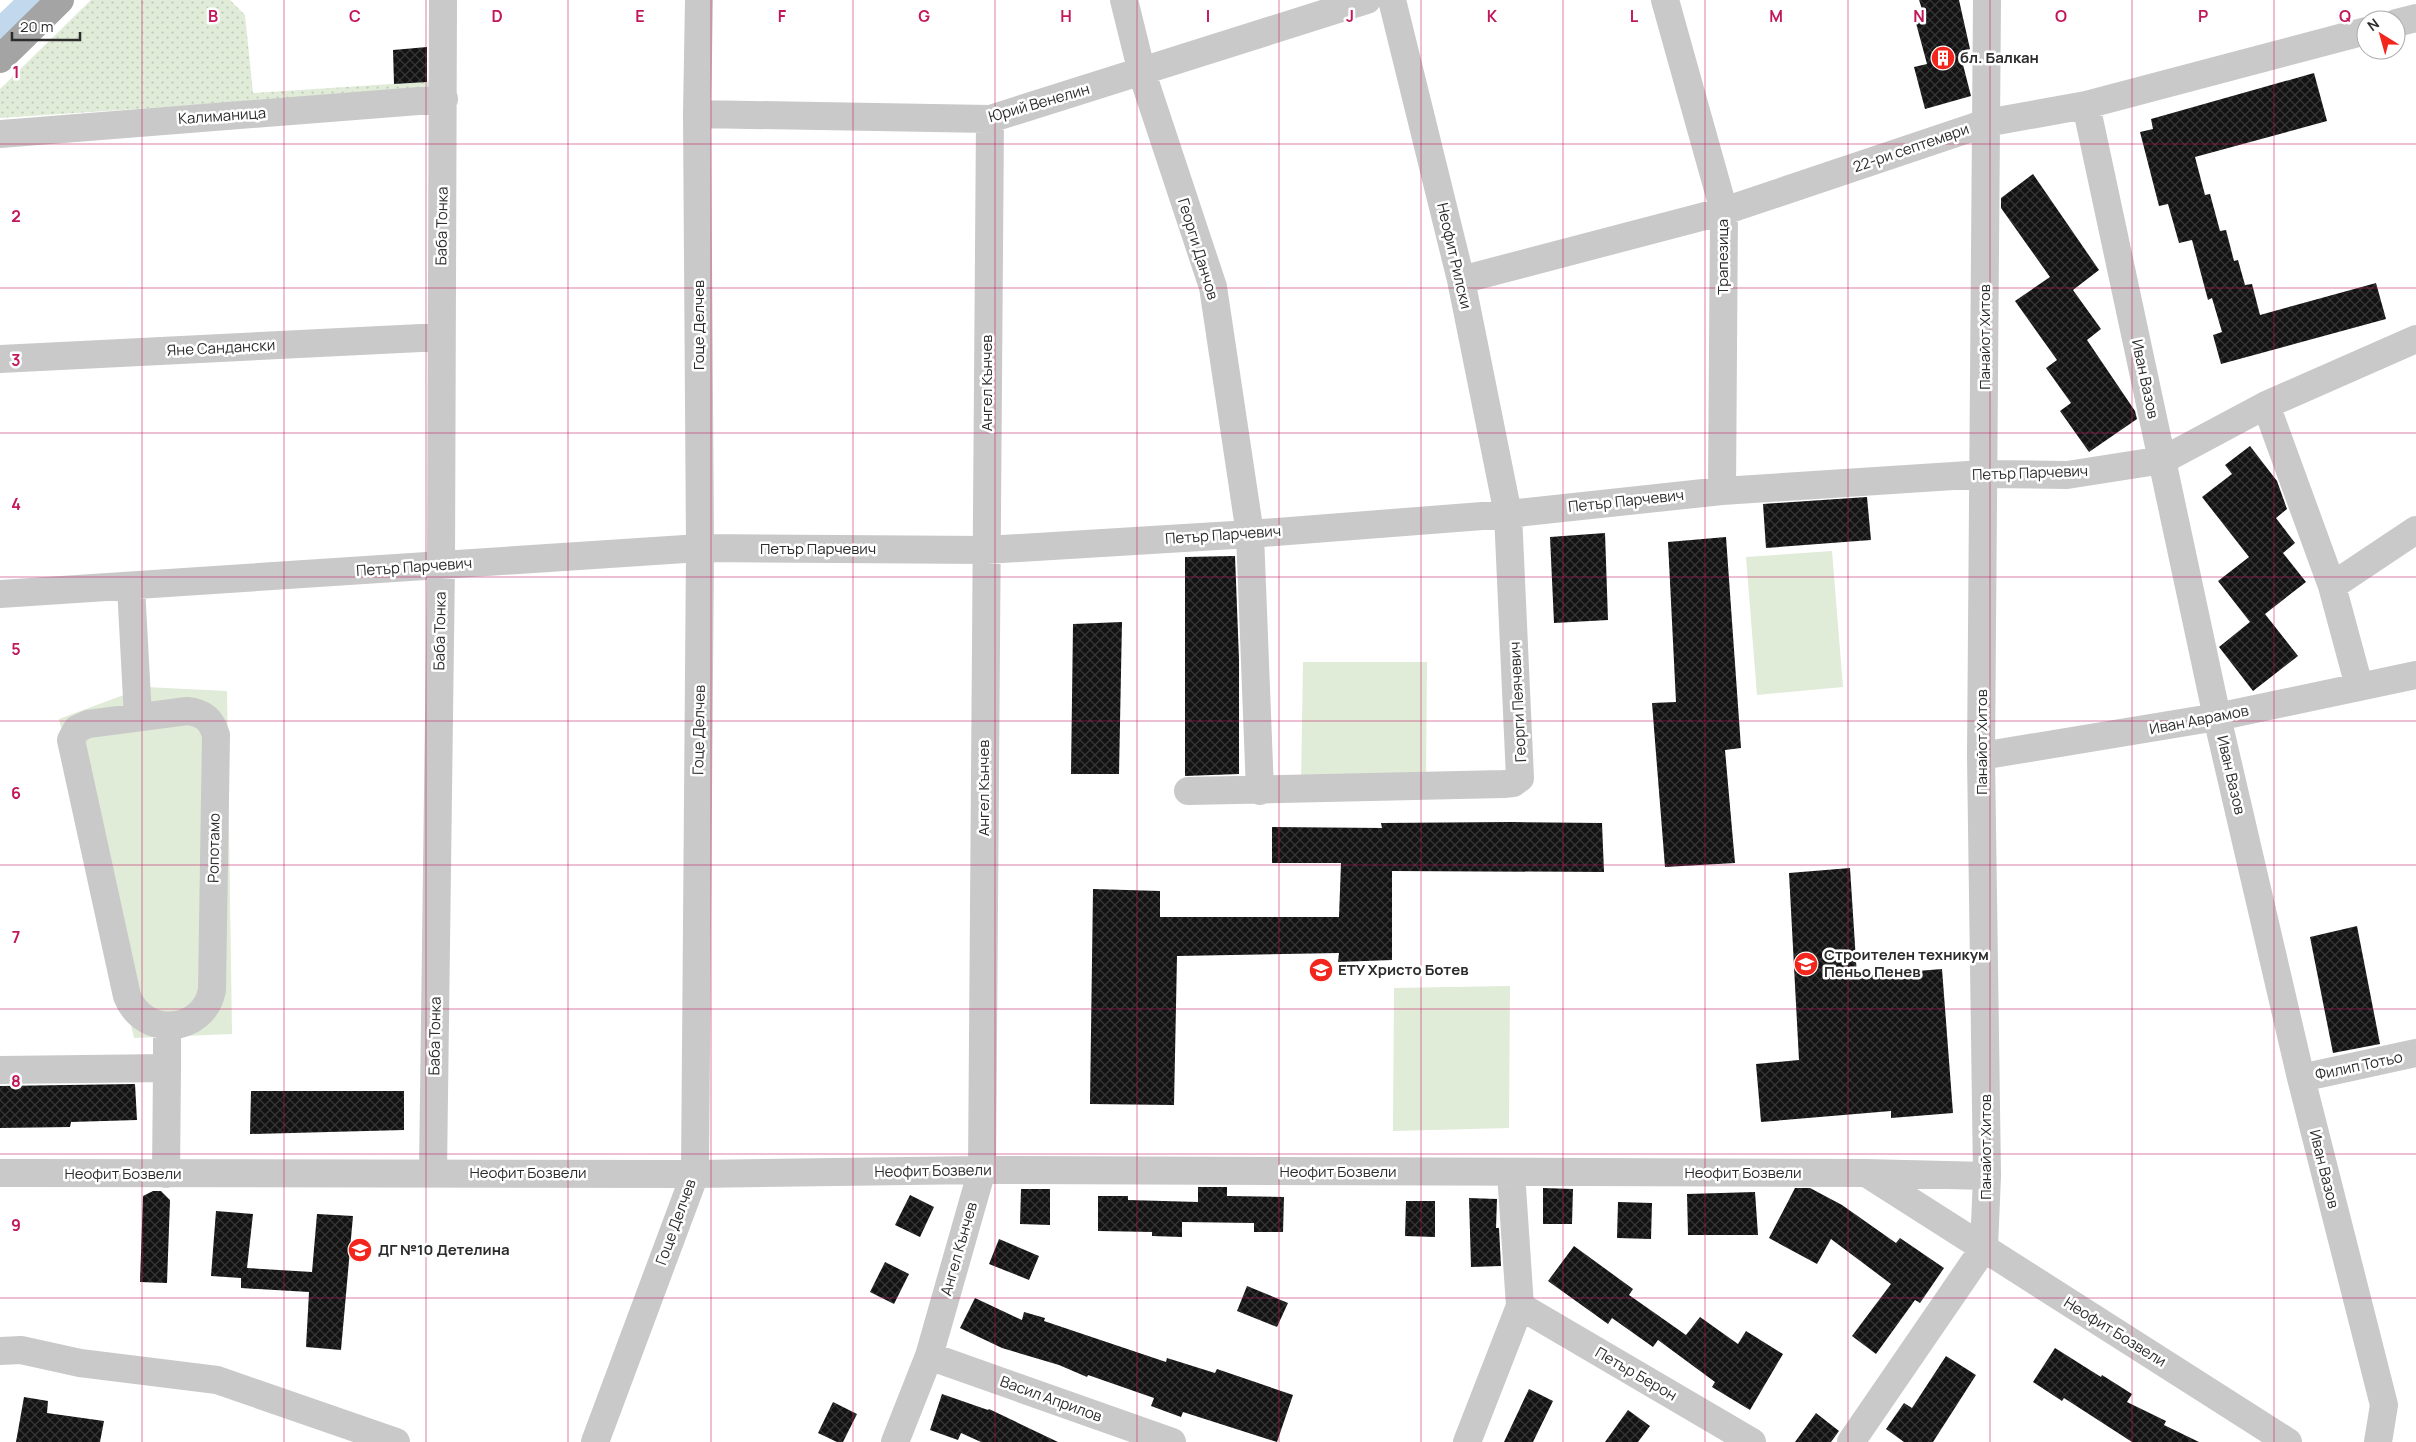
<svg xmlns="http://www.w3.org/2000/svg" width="2416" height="1442" font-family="Manrope,sans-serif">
  <defs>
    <pattern id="grass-dots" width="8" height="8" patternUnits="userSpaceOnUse" patternTransform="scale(1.25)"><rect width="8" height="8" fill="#e0ebd8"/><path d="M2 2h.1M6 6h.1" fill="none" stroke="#c0caba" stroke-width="1.8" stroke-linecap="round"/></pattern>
    <pattern id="building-cross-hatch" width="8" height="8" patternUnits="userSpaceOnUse" patternTransform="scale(1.25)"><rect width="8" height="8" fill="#131313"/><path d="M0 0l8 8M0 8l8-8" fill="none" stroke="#363636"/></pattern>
  </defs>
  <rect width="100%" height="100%" fill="#fff"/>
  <path fill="url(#grass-dots)" d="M91 0H230L245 15 253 93 437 81V89L0 118V89Z"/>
  <path fill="#e0ebd8" d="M1832 551 1843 687 1757 695 1746 557Z
    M1303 662H1427L1426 783 1301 785Z
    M145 687 227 691 232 1034 134 1038 59 719Z
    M1510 986 1509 1128 1393 1131 1394 988Z"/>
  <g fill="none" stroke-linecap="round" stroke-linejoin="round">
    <path stroke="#c2d8ed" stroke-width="24" d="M0 30 31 0"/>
  </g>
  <path fill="url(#building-cross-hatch)" d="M1919 0H1959L1970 49 1960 53 1971 96 1925 109 1914 67 1927 64 1913 12 1922 9Z
    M427 47V82L394 84 393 50Z
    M2314 73 2327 121 2195 157 2205 195 2210 194 2220 231 2226 230 2234 261 2238 260 2245 285 2252 284 2260 315 2376 283 2386 319 2221 364 2213 335 2222 332 2212 298 2208 300 2192 240 2179 243 2168 204 2159 206 2140 132 2153 129 2151 119Z
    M2033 174 2099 270 2073 290 2101 329 2087 340 2135 411 2137 419 2089 452 2060 411 2071 403 2046 368 2057 360 2015 301 2050 277 2001 208V198Z
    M2250 446 2277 481 2287 509 2276 518 2295 543 2283 553 2306 582 2265 614 2298 656 2253 691 2219 647 2250 622 2218 581 2249 557 2202 497 2232 474 2225 465Z
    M1867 497 1871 540 1766 548 1763 504Z
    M1605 533 1608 620 1554 623 1550 537Z
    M1726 537 1741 748 1725 750 1735 863 1665 867 1652 703 1676 702 1668 542Z
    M1235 556 1239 659V774L1185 776V557Z
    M1122 622 1119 774H1071L1073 624Z
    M1512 822 1602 823 1604 872 1392 871V960L1338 962 1339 953 1177 956 1174 1105 1090 1104 1093 889 1160 891V917H1339L1341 863H1272V827L1382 828 1381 823Z
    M1850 868 1857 976 1942 969 1953 1113 1891 1118V1111L1761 1122 1756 1064 1799 1060 1789 873Z
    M2357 926 2380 1044 2333 1053 2310 937Z
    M135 1084 137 1120 71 1122 70 1127 0 1128V1086Z
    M251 1091H404V1130L250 1134Z
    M1198 1187H1227V1196L1284 1197 1283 1232H1254V1223L1182 1222V1237L1152 1236V1232L1098 1231V1196H1128V1200L1198 1202Z
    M1543 1188 1573 1189 1572 1224H1543Z
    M1795 1188H1810L1842 1205 1896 1243 1900 1238 1944 1268 1920 1303 1915 1300 1876 1354 1852 1336 1891 1284 1831 1239 1817 1264 1769 1238Z
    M1021 1189H1050V1225L1020 1224Z
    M153 1191H161L170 1200 167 1283 140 1282 143 1196Z
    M1755 1192 1758 1235H1688L1687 1194Z
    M910 1195 934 1207 920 1237 895 1225Z
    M1469 1198 1497 1199 1496 1228H1499L1501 1266 1471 1267Z
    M1406 1201H1435V1237L1405 1236Z
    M1618 1202 1652 1203 1651 1239 1617 1238Z
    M216 1211 253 1214 247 1268 312 1272 317 1214 353 1216 341 1350 306 1347 309 1292 241 1288V1278L211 1276Z
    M999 1239 1039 1256 1029 1280 989 1264Z
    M1574 1246 1633 1289 1629 1295 1686 1335 1700 1317 1738 1344 1746 1331 1783 1354 1750 1410 1712 1387 1715 1382 1658 1340 1653 1347 1612 1318 1608 1324 1548 1281Z
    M885 1262 909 1274 894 1304 870 1292Z
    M1247 1286 1288 1303 1277 1327 1237 1311Z
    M975 1298 1022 1320 1024 1312 1045 1318 1044 1321 1166 1362 1167 1358 1215 1373 1217 1369 1293 1395 1277 1442 1183 1412 1181 1417 1151 1406 1154 1398 1088 1375 1087 1377 1059 1365 1002 1348 960 1328Z
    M2055 1348 2101 1377 2102 1375 2132 1394 2127 1402 2166 1421 2164 1425 2199 1442H2132L2064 1398 2062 1401 2033 1382Z
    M1946 1356 1976 1375 1933 1442H1904L1886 1429 1904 1403 1912 1408Z
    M1529 1389 1553 1401 1533 1442H1504Z
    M942 1394 988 1410 989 1409 1058 1442H981L961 1433 958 1440 930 1430Z
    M24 1397 48 1401 47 1413 104 1421 100 1442H16Z
    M833 1402 857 1414 843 1442H837L818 1433Z
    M1628 1410 1650 1426 1638 1442H1605Z
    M1816 1413 1839 1431 1831 1442H1795Z"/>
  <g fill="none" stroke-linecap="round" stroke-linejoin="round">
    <path stroke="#c9c9c9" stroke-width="28" d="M1124 0 1142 73 1213 287 1250 534 1260 791
      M1665 0 1724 211 1722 491
      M2396 23 2416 18
      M2086 105 2217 717 2301 1078 2384 1405 2378 1442
      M697 114 990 119 1367 0
      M0 134 444 99
      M1461 280 1724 211 1986 123 2086 105 2366 31
      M0 359 441 337
      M2266 405 2332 586 2416 530
      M2332 586 2359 686
      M131 587 138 717
      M0 594 700 548 986 550 1250 534 1508 514 1722 491 1984 474 2067 475 2163 460 2266 405 2416 339
      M187 711C204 713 211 719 216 735L212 990C204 1033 144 1039 127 996L71 740 77 729 88 724Z
      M1981 756 2217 717 2416 675
      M1188 791 1504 784 1513 783 1520 778 1508 514 1461 280 1392 0
      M0 1070 167 1068V1026
      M2301 1078 2416 1053
      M433 1172 441 565 443 0
      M0 1173 695 1174 982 1170 1866 1173 1987 1176
      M1866 1173 2288 1442
      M166 1174 167 1068
      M1520 1306 1752 1442
      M0 1351 21 1350 80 1363 217 1380 396 1442
      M929 1356 1172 1442
      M595 1442 695 1174 700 548 697 114 699 0
      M895 1442 929 1356 982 1170 990 119
      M1467 1442 1520 1306 1511 1173
      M1851 1442 1984 1248 1987 1176 1981 756 1987 0"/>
    <path stroke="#a4a4a4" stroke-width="28" d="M0 59 60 0"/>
  </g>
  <path fill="none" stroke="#c2185b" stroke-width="1" stroke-opacity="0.55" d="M142 0V1442M284 0V1442M426 0V1442M568 0V1442M711 0V1442M853 0V1442M995 0V1442M1137 0V1442M1279 0V1442M1421 0V1442M1563 0V1442M1705 0V1442M1848 0V1442M1990 0V1442M2132 0V1442M2274 0V1442M0 144H2416M0 288H2416M0 433H2416M0 577H2416M0 721H2416M0 865H2416M0 1009H2416M0 1154H2416M0 1298H2416"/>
  <defs>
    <g id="building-disc" transform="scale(1.25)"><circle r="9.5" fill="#f3261e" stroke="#fff"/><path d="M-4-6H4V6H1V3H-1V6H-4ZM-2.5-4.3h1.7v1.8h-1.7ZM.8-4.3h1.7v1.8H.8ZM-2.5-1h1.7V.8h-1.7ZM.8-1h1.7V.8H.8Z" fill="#fff"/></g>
    <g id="school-disc" transform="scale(1.25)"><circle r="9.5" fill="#f3261e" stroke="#fff"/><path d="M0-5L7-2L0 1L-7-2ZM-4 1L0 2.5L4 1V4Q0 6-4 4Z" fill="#fff"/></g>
  </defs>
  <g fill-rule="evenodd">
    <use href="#building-disc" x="1943" y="58"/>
    <use href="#school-disc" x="1806" y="964"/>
    <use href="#school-disc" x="1321" y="970"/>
    <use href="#school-disc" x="360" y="1250"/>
  </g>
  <g text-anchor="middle" stroke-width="5" stroke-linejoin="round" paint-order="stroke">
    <g font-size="15" font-weight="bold" fill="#2c2c2c" stroke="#fff" text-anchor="start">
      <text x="1960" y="63">бл. Балкан</text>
      <text x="1824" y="960">Строителен техникум<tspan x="1824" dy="17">Пеньо Пенев</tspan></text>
      <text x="1338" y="975">ЕТУ Христо Ботев</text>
      <text x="378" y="1255">ДГ №10 Детелина</text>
    </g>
    <g font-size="15" fill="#2c2c2c" stroke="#fff">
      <text transform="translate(1039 103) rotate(-16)" y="5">Юрий Венелин</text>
      <text transform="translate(222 116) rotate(-4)" y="5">Калиманица</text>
      <text transform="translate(1911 148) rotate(-19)" y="5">22-ри септември</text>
      <text transform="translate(442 226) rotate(-89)" y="5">Баба Тонка</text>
      <text transform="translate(1198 249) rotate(73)" y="5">Георги Данчов</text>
      <text transform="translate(1454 256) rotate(77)" y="5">Неофит Рилски</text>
      <text transform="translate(1723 257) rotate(-90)" y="5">Трапезица</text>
      <text transform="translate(699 325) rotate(-90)" y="5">Гоце Делчев</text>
      <text transform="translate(1985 337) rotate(-90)" y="5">Панайот Хитов</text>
      <text transform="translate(221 348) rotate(-3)" y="5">Яне Сандански</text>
      <text transform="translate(2145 379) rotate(78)" y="5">Иван Вазов</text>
      <text transform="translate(987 383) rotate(-90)" y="5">Ангел Кънчев</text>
      <text transform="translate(2030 473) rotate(-2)" y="5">Петър Парчевич</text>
      <text transform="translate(1626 501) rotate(-6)" y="5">Петър Парчевич</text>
      <text transform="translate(1223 535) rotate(-4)" y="5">Петър Парчевич</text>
      <text x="818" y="554">Петър Парчевич</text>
      <text transform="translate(414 567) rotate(-4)" y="5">Петър Парчевич</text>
      <text transform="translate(440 631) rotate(-89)" y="5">Баба Тонка</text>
      <text transform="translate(1518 702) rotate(-93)" y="5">Георги Пеячевич</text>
      <text transform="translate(2199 720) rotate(-11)" y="5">Иван Аврамов</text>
      <text transform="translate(699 730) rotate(-89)" y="5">Гоце Делчев</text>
      <text transform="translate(1982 742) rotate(-90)" y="5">Панайот Хитов</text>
      <text transform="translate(2231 775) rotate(77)" y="5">Иван Вазов</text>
      <text transform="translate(984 788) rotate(-90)" y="5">Ангел Кънчев</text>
      <text transform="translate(214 848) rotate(-89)" y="5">Ропотамо</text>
      <text transform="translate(435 1036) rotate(-89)" y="5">Баба Тонка</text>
      <text transform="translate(2359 1066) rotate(-12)" y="5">Филип Тотьо</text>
      <text transform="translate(1986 1147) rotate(-90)" y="5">Панайот Хитов</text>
      <text transform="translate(2324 1169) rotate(76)" y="5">Иван Вазов</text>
      <text transform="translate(933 1171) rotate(-1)" y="5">Неофит Бозвели</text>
      <text x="1338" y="1177">Неофит Бозвели</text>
      <text x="528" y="1178">Неофит Бозвели</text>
      <text x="1743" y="1178">Неофит Бозвели</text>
      <text x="123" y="1179">Неофит Бозвели</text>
      <text transform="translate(676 1222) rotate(-70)" y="5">Гоце Делчев</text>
      <text transform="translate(959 1249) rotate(-74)" y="5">Ангел Кънчев</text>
      <text transform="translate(2115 1332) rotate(32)" y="5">Неофит Бозвели</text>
      <text transform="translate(1636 1374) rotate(30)" y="5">Петър Берон</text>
      <text transform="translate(1051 1399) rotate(20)" y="5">Васил Априлов</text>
    </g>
  </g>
  <g font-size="16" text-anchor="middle" font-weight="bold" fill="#c2185b" stroke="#fff" stroke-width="5" stroke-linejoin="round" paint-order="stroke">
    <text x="213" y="22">B</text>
    <text x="355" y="22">C</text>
    <text x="497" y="22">D</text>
    <text x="640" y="22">E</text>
    <text x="782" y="22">F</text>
    <text x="924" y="22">G</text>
    <text x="1066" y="22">H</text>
    <text x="1208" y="22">I</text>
    <text x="1350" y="22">J</text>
    <text x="1492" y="22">K</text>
    <text x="1634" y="22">L</text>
    <text x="1776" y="22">M</text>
    <text x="1919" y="22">N</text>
    <text x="2061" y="22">O</text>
    <text x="2203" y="22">P</text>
    <text x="2345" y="22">Q</text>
    <text x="16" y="78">1</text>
    <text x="16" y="222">2</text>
    <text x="16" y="366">3</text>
    <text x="16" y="510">4</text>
    <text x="16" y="655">5</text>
    <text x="16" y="799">6</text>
    <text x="16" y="943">7</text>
    <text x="16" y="1087">8</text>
    <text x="16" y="1231">9</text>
  </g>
  <g transform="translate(2381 35) rotate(323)"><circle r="24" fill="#ffffff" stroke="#ababab"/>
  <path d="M0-4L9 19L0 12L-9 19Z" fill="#f3261e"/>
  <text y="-8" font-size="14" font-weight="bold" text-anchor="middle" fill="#2c2c2c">N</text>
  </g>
  <path d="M12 32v8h68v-8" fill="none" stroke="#2c2c2c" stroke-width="2.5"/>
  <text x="20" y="32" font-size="15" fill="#2c2c2c" stroke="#ffffff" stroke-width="4" paint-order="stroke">20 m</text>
</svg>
